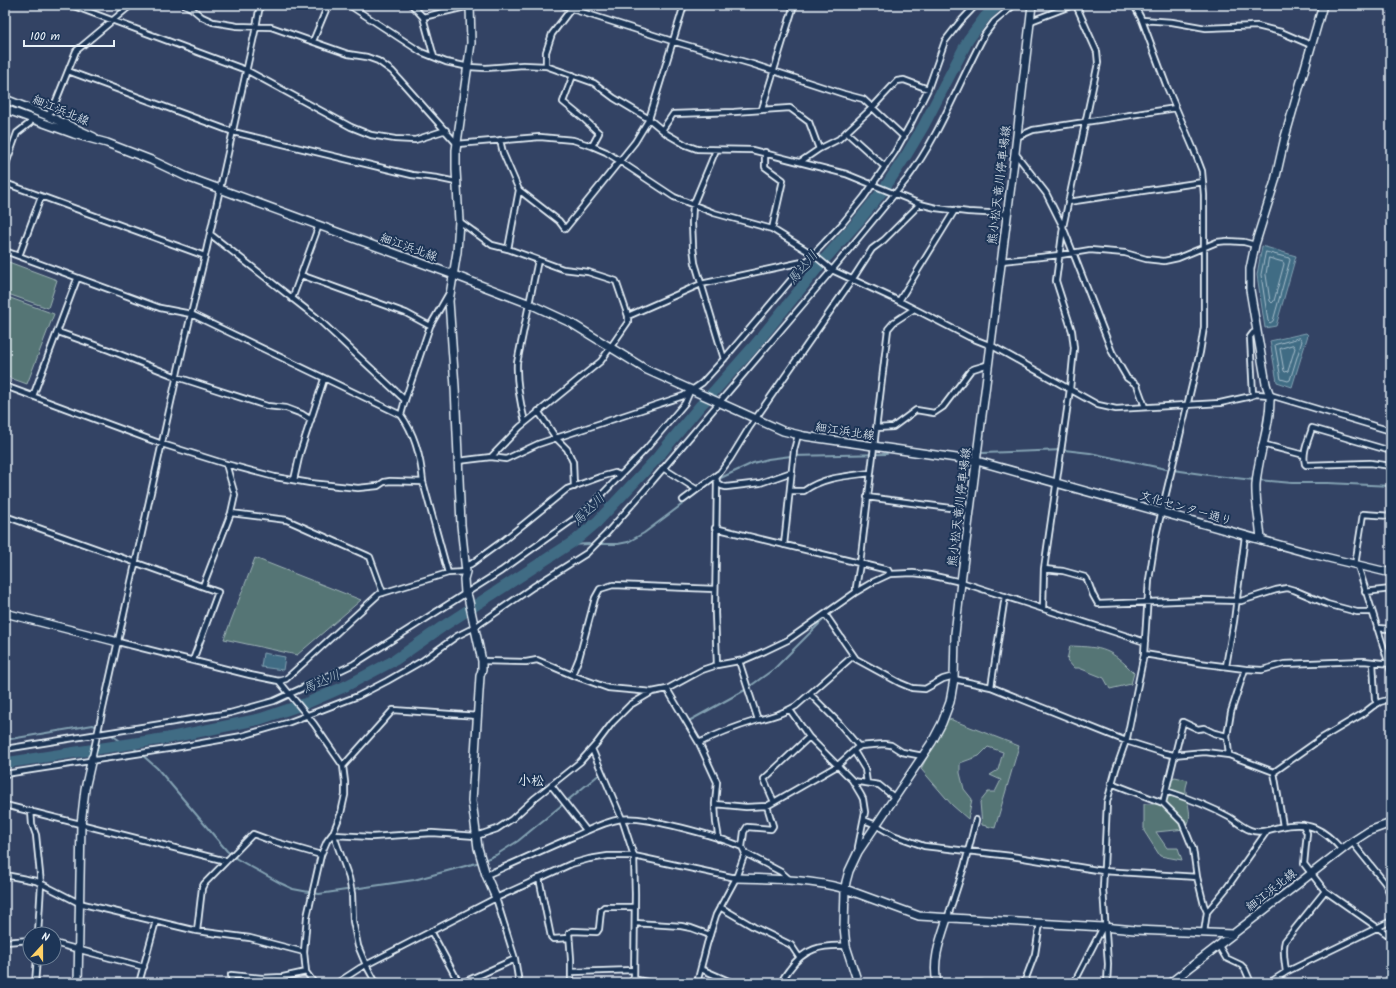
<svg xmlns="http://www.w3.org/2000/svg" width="1396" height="988" font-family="Kalam,'Klee One',sans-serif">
  <rect width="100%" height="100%" fill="#334364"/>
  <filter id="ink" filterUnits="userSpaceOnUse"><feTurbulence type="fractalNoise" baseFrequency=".025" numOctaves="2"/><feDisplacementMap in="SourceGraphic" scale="8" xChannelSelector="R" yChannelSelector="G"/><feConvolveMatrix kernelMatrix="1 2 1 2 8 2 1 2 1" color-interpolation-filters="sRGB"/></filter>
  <g filter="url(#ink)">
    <path fill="#557574" stroke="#9eb3b6" d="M6 261 57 280 48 308 5 293Z
      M5 296 54 314 27 384 5 376Z
      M255 558 361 600 297 655 224 639Z
      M1070 646C1103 647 1111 649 1134 673L1131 684 1110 689 1104 678 1079 668H1074L1067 660Z
      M947 718 1019 746 995 828 982 825 980 802 988 792H995L1001 780 990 775 998 770 1003 752 988 747 979 756 960 763V773L964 789 972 799 968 819 952 805 921 769Z
      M1175 777 1188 780C1187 784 1185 788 1186 792 1187 805 1194 817 1185 829L1156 832 1167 848H1178L1182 860 1160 856 1144 831V804H1165L1171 779Z"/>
    <path fill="#406c84" stroke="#83a1b2" d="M1262 246 1296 256 1276 326 1265 328 1257 275Z
      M1306 333 1308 335 1292 387 1277 382 1270 341Z
      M263 653 285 657 283 670 261 667Z"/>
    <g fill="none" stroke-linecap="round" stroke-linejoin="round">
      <path stroke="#a5bcca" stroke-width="1" d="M1266 252 1289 258 1290 260 1273 321 1270 323 1268 321 1261 275Z
        M1269 258 1283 262 1284 264 1274 301 1272 303 1270 301 1266 275Z
        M1300 338 1302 341 1290 380 1288 381 1281 379 1275 345Z
        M1293 345 1295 348 1288 371 1285 372 1284 371 1280 349Z"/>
      <path stroke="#83a1b2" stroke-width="2" d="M983 453 1064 450 1090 453 1166 469 1216 476 1254 480
        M1258 480 1292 483H1328L1391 486
        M601 544H618L628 542 644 533 712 482 753 463 768 459 791 456 887 454
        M569 545 589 544
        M749 687 774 669 824 619
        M687 722 745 690
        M109 733 126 745 133 747 157 768 227 851 237 859 280 883 293 889 319 894 414 880 480 862
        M5 740 93 725 105 731
        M484 860 496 855 518 841 601 773"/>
      <path stroke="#406c84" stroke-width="11" d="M5 763 168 738 260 719 307 703 346 686 395 660 442 627 576 540 597 522 657 458 700 406 716 389 755 345 823 261 861 218 884 189 907 154 923 127 968 40 985 17 998 5"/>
      <g stroke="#e8f1f8" stroke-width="8">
        <path id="street" d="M71 5 246 70 351 127 371 135 395 139 415 140 446 130
          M185 5 191 8 202 17 213 22 237 26 271 27 348 54 367 57 378 61 392 71 457 144 540 137 573 140 592 146 606 152 674 197 714 213 772 229 814 255 832 270 899 301 969 337 994 347 1098 405 1116 409 1220 403 1247 397 1256 394 1270 395 1391 431
          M349 5 421 52 446 62 469 67 486 68 523 65 546 66 594 83 614 98 649 119 667 134 686 145 697 149 752 150 846 174 920 204 936 208 968 212 1007 214
          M412 5 423 17 434 57
          M448 5 451 10
          M563 5 572 9 672 41 752 64 844 94 863 99 904 137
          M423 17 474 5
          M1142 20 1172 22 1206 28 1257 26 1281 32 1311 45
          M1031 21 1073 5
          M313 41 328 5
          M546 66V52L552 34 574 5
          M68 71 233 132 412 175 437 178 456 182
          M573 75 563 102 585 120 599 133 592 146
          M762 109 794 5
          M48 116 56 101 76 51 131 5
          M662 130 673 114 734 112 790 108 809 122 819 149
          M846 132 885 167
          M1017 137 1033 130 1176 108
          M500 140 503 153 519 190 559 221 565 229 635 142 649 119 684 5
          M5 146 11 149
          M716 150 693 205 692 223 693 247 695 263 724 359
          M765 152V167L783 180 772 229
          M1015 153 1046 193 1063 227 1112 352 1127 378 1137 385 1145 407
          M800 162 819 149 839 139 872 108 897 81 904 80 928 89
          M5 167 17 133 30 123 31 119
          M5 183 205 256
          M1068 202 1203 182
          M210 234 316 317 405 400
          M508 249 519 190
          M5 251 160 308 191 314 401 415C415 434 421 459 423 482L448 573
          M19 256 41 197
          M1001 261 1060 255 1090 250 1125 253 1146 259 1164 261 1178 258 1217 242 1227 241 1244 242 1255 245
          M301 275 406 313 430 326
          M292 299 319 225
          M899 301 955 210
          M628 316 701 284 807 261
          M58 332 109 350 177 377 267 406 286 408 302 414 311 420
          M5 386 162 444 226 464 275 477 310 483 358 488 378 486 384 482 390 481 423 482
          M1253 395 1250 337 1253 333 1257 331
          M33 396 77 279
          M538 411 556 438 567 449 573 462 574 487
          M401 415 405 400 430 326 449 293
          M525 422C520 402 516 383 517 363L538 260
          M876 428 893 427 916 410 934 413 943 407 971 370C977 367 982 367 988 364
          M1262 444 1304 455
          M1391 451 1312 428C1309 439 1302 452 1305 464L1306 465 1370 463 1391 466
          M491 457 506 459 538 444 683 396 702 383 724 359 807 261 842 224 864 197 895 152 911 123 928 89 945 41 959 23 976 5
          M458 461 491 457 520 427 601 361 628 322V316L616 281 588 272 563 269 508 249 492 245 459 221
          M663 468 696 489
          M294 480 300 453 324 379
          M717 483 722 486 726 487 760 483 792 472
          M790 491H804C823 477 847 476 870 473
          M867 497 958 509 970 510
          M683 500 718 474
          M231 513 287 520 368 556 370 557 383 593
          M5 516 218 592 193 660
          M715 528 888 570 890 574
          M784 545 794 450 798 435
          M1355 565 1363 514 1391 516
          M465 566 471 564 504 540 567 489 600 477 615 473 620 475
          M1358 566 1391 671
          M1044 569 1063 571 1085 577 1087 579 1093 595 1098 604 1201 600 1241 601 1276 590 1287 588 1294 590 1327 604 1357 612H1372
          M203 586 231 513 235 495 226 464
          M856 592V587L860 564 888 329 894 322 914 309
          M1365 592 1391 589
          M1043 608 1044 569 1070 389 1074 348 1072 331 1056 281 1063 227 1098 63 1097 52 1076 5
          M825 614 856 659 900 683 912 688 925 689 943 679 954 676
          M1377 628 1391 629
          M118 642 250 675 279 681 286 679 379 594 448 573 466 572
          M1144 654 1199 663 1245 669 1262 670 1284 664 1364 661 1391 664
          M482 661 526 662 537 660 572 675 608 688 652 692 667 689 702 670 717 665 744 660 765 651 788 640 856 592 873 582 890 574 913 573 930 575 961 582 1145 642
          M739 661 758 720
          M1373 662 1375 699 1377 704
          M717 665 715 613 717 482 716 478 730 459 749 428 852 280 872 249 884 240 920 204
          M1226 666 1234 621 1245 536
          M572 675 579 658 595 598 600 589 613 585 715 589
          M954 679 991 687 1126 741 1164 753 1173 755 1205 752 1229 755 1274 772 1322 738 1364 713 1373 706 1380 702 1391 699
          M279 681 314 724 343 766 345 782V795L341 813 333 833 327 841 321 855 307 917 304 952 306 972 314 983
          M991 687 1005 596
          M667 689 699 743 717 782 715 804 716 822 719 839
          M810 694 838 722 859 747
          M790 710 809 737 852 780 861 795 863 799 865 812 858 847V852
          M699 743C718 733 738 726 758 720 771 717 784 713 796 706L853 656
          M5 749 230 713 274 701 320 680 354 664 501 571 588 509 646 449 685 403 691 389
          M592 749 622 819 634 856 635 894 634 983
          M854 751 865 769 867 783
          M1229 755 1227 736 1231 712 1245 669
          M92 758 183 348 205 256 256 27 260 5
          M343 766 393 710 478 716
          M1274 772 1283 826
          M5 774 174 748 242 736 287 723 358 696 387 681 422 661 457 636 475 627 533 587 587 553 606 534 644 491 832 270 907 179C940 135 959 82 985 34L994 22 1014 5
          M853 781 879 785 894 797
          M1111 783 1163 803 1182 822 1193 849 1197 877 1204 905 1207 912 1204 933
          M551 785 586 830
          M1166 791C1188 798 1209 806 1229 817 1236 821 1242 827 1250 830 1260 834 1270 829 1280 827 1308 820 1324 829 1342 850
          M774 802 764 779 809 737
          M1163 803 1183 722 1198 729 1204 728 1214 733 1227 736
          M715 804 746 807 767 806 837 766 859 746 884 744 891 745 902 752 923 756
          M5 805 226 861
          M31 811 32 824 36 835 41 884 38 934
          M864 820 876 825 893 835 924 846 1011 856 1103 871 1197 877
          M1303 825 1307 833 1304 864 1325 891 1391 937
          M333 833 349 878 352 894 353 921 358 946 366 965 376 983
          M334 835 372 837 432 833 476 836 497 829 512 819 535 798 580 762 597 743 612 723 630 705 652 692
          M1352 842 1385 883 1391 896
          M742 847 744 832 747 827 771 829 773 826 767 806
          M745 853 781 872 790 880
          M5 875 36 881 79 903 197 931 250 938 304 952
          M486 875C515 863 544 849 573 837 589 830 603 822 621 819 643 815 720 837 742 847L745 853 736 878 716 915 707 944 697 983
          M539 878 551 937 553 939 568 938
          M496 898 515 959 519 983
          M720 907 754 927 791 945 799 957
          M1207 912 1226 889 1267 831
          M947 919 964 867 976 820
          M635 923 681 926 691 928 710 935
          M197 931 202 888 204 884 253 834 272 841 321 855
          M431 931 459 983
          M5 942 30 940
          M54 943 144 967
          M1219 946 1226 958 1241 965 1245 969 1251 983
          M701 969 733 983
          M572 972 634 970
          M1286 972C1285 962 1282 951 1285 941L1325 891
          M633 979 651 983
          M35 983 37 958
          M139 983 156 921
          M232 983 231 975 262 978 283 977 306 972
          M337 983 360 968 496 898 571 864 589 859 608 856H634L736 878
          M462 983 515 959
          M571 983V959L569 933 572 931 597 932 599 929 601 910 604 907H635
          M781 983C783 978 786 974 789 970 804 948 821 945 846 946
          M962 983H981
          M1024 983 1035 954 1040 923
          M1074 983 1103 927
          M1107 983 1108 964 1103 889 1107 802 1116 769 1127 738 1144 654 1149 580 1156 535 1200 352 1204 327V195L1202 171 1194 150 1167 87 1142 20 1134 5
          M1269 983 1286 972 1391 921"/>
      </g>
      <g stroke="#e8f1f8" stroke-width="10">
        <path id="secondary" d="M470 5 471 43 456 150V170L459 221 457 252 449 301 455 387 461 525 466 572 464 579 465 593 468 597 482 661V670L480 676 472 801 478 848 486 875 496 898
          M5 99 48 116 94 137
          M5 109 74 134 107 143 151 160 187 177 220 189 454 275 530 304 571 323 647 370 783 431 804 436 977 461 1312 554 1391 573
          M1261 540C1260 521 1255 503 1256 484 1258 455 1271 425 1270 396 1269 392 1267 388 1266 384L1250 290V269L1255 245 1275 181 1285 137 1323 5
          M5 613 118 642
          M736 878C772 879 810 879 845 889L919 916 1103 927 1135 930 1233 934
          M78 983 81 824 85 789 92 758
          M858 983 846 946 844 927 845 889 846 882 849 871 858 852 932 742 942 723 950 702 954 679 955 634 961 582 1015 153 1032 5
          M937 983C932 961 940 940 947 919
          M1170 983 1352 842 1369 831 1391 823"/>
      </g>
      <use href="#street" stroke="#1d3557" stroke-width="4.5"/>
      <use href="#secondary" stroke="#1d3557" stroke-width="7"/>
    </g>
  </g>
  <g text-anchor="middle" stroke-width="4" stroke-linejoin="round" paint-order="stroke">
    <g font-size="12" fill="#e8f1f8" stroke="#1d3557">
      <text transform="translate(61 110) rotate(23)" y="4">細江浜北線</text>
      <text transform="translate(999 185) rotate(-83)" y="4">熊小松天竜川停車場線</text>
      <text transform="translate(409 247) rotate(20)" y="4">細江浜北線</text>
      <text transform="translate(845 431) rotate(9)" y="4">細江浜北線</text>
      <text transform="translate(959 507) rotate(-83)" y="4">熊小松天竜川停車場線</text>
      <text transform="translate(1186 508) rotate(16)" y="4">文化センター通り</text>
      <text transform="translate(1271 890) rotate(-38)" y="4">細江浜北線</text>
    </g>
    <g font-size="13" font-style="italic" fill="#adc2cf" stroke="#1d3557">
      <text transform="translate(802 267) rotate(-50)" y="5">馬込川</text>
      <text transform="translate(588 509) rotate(-45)" y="5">馬込川</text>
      <text transform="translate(321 681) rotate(-23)" y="5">馬込川</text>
    </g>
    <g font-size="13" font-weight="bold" fill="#e8f1f8" stroke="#1d3557">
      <text x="531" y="785">小松</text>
    </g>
  </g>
  <rect width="1396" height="988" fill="none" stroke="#1d3557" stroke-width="20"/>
  <rect x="10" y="10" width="1376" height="968" fill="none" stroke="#e8f1f8" stroke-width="1.5" filter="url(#ink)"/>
  <g transform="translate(42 946) rotate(21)"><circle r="19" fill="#1d3557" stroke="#6e8097"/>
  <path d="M0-3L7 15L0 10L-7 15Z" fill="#ffd166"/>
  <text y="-6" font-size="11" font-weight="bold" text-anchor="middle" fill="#e8f1f8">N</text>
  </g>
  <path d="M24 40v6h90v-6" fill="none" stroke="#e8f1f8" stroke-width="2"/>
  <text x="30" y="40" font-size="12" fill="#e8f1f8" stroke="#1d3557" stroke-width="3" paint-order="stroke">100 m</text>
</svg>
